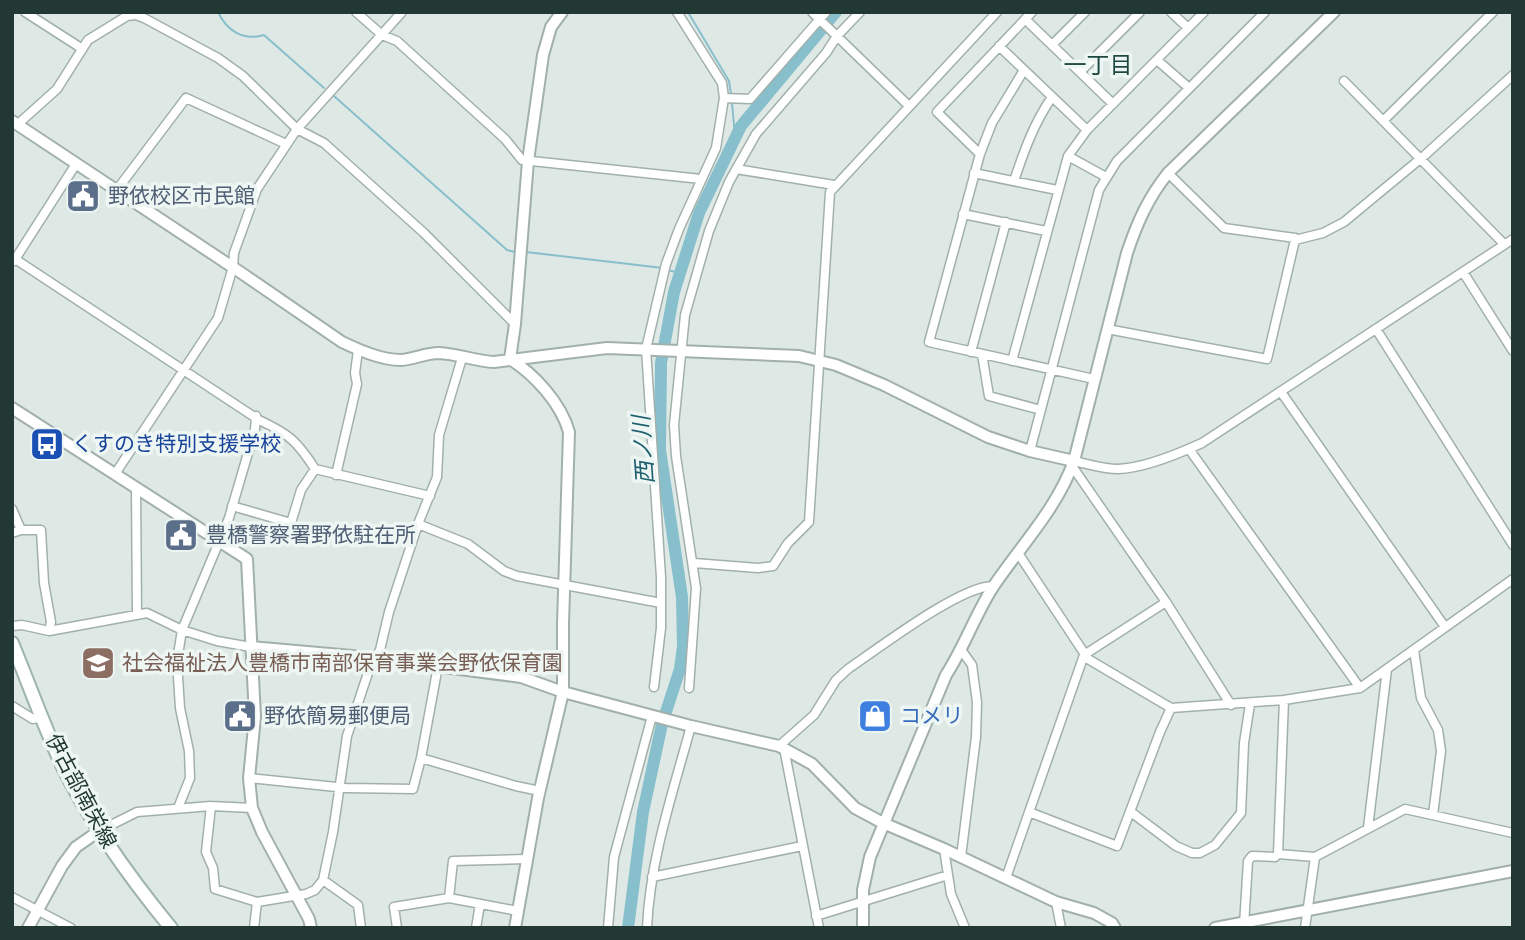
<svg xmlns="http://www.w3.org/2000/svg" width="1525" height="940" font-family="'Golos Text','Noto Sans JP',sans-serif">
  <rect width="100%" height="100%" fill="#dee9e5"/>
  <g fill="none" stroke-linecap="round" stroke-linejoin="round">
    <path stroke="#88bfcc" stroke-width="2" d="M218 12C227 31 243 41 264 35L324 88
      M688 12 729 81 731 94
      M334 96 507 250 515 252
      M732 103 735 136
      M526 252 663 268
      M668 270 679 273"/>
    <path stroke="#88bfcc" stroke-width="12" d="M628 928 643 812 662 724 680 669 683 646 682 597 660 450 661 363 674 292 699 213 741 126 836 12"/>
    <g stroke="#a2b0ac" stroke-width="11">
      <path id="minor" d="M25 12 81 48
        M356 12 382 35 397 41 505 139 522 160 701 179
        M812 12 909 106
        M1171 12 1188 28
        M1025 19 1113 104
        M1052 45 1085 12
        M999 46 1087 130
        M1157 60 1189 88
        M1024 70 992 123 980 154 929 342 1094 379
        M1080 72 1140 12
        M1344 81 1504 244
        M724 98 750 99 826 12
        M1383 121 1493 12
        M18 124 57 89 88 40 127 16 136 15 144 18 218 58 243 76 297 129 324 143 424 233 515 324
        M980 154 937 112 1032 12
        M1068 156 1106 177
        M736 169 834 185
        M974 173 1057 190
        M1168 173 1224 228 1295 238V240L1323 233 1344 222 1425 155 1513 75
        M1014 181C1024 151 1034 123 1052 97
        M116 191 186 98 286 144
        M963 214 1046 231
        M12 257 259 420C289 434 297 441 315 469L430 496
        M14 261 76 164
        M1463 272 1513 351
        M1107 329 1267 359 1295 240
        M1376 329 1513 545
        M971 352 1006 222
        M982 354 989 396 1041 410
        M1012 361 1068 156 1087 130 1204 12
        M1281 392 1445 627
        M1189 449 1360 688
        M1030 451 1099 190 1117 161 1265 12
        M1074 461C1088 464 1104 469 1118 469 1145 468 1178 454 1202 443L1513 239
        M1072 466 1166 602 1231 705
        M115 474 218 318 233 267 234 253 257 189 297 129 402 12
        M336 475 357 384 355 373 358 350
        M136 488 137 615
        M232 506 291 523 301 490 315 469
        M12 509 21 530
        M418 524 468 544 504 571 517 576 661 603
        M12 533 21 530H41L44 583 51 622 49 631
        M1018 553 1088 659 1171 708 1284 700 1360 688 1513 579
        M694 563 758 568 773 566 788 543 809 522 830 192 997 12
        M12 626 22 625 49 631 147 613 182 630 217 641 251 647
        M1414 650 1421 698 1438 730 1441 751 1433 815
        M654 687 661 628V577L646 349 666 264 679 229 716 148 724 98 722 83 677 12
        M689 688 696 588 676 456 674 425 685 315 709 231 729 182 756 134 826 53 837 36 860 12
        M12 706 33 719 42 717
        M779 746 814 715 836 680 848 669C879 648 960 586 993 586
        M784 748 819 928
        M421 758 516 786 540 791
        M249 778 346 788 413 789 421 758 438 666
        M211 806 206 852 213 868 215 889 257 902
        M178 808 190 778 189 751 180 708 177 661 182 630 229 518 255 429 256 416
        M1029 812 1117 846 1160 732 1171 708
        M1131 812 1176 846 1192 853H1200L1215 845 1241 813 1244 743 1250 704
        M1368 828 1387 669
        M99 831 137 812 211 806 252 808
        M944 849 951 894 965 928
        M1278 854 1284 700
        M961 857 976 737 977 702 972 665 962 651
        M652 877 802 846
        M1006 878 1084 655 1166 602
        M323 880 358 905 361 928
        M12 897 71 928
        M449 898 453 861 527 859
        M1056 902 1061 928
        M816 916 948 875
        M1244 925 1248 861 1252 856 1275 857 1278 854 1315 857 1405 809 1513 833
        M254 928 257 902 306 894 315 890 323 880 333 832 347 736 370 667 380 650 389 612 418 524 437 477 439 435 462 358
        M397 928 394 907 449 898 518 911
        M476 928 480 904
        M608 928 614 857 652 716
        M647 928C650 859 673 792 691 726
        M1305 928 1315 857"/>
    </g>
    <g stroke="#a2b0ac" stroke-width="14">
      <path id="tertiary" d="M12 121 240 272 342 342C359 350 381 360 401 360 414 359 426 353 439 353 458 354 475 361 494 362L607 348 799 356 836 365 884 385 988 437 1030 451 1074 461
        M510 359C534 374 561 403 569 432L563 624V692L538 798 515 928
        M510 359 515 324 528 161 543 55 551 27 562 12
        M12 408 247 559 255 717 249 778 252 808 262 832 309 919 311 928
        M251 647 375 658 521 677 563 692 691 726 779 746 812 764 855 808 883 823 944 849 1056 902 1094 913 1112 923 1115 928
        M28 928 62 866 76 847 99 831
        M863 928V890L870 857 946 675C965 646 977 610 995 584 1023 543 1057 508 1074 461L1127 253C1137 223 1148 198 1168 173L1334 12
        M1215 928 1513 871"/>
    </g>
    <g stroke="#9eb4ad" stroke-width="16">
      <path id="secondary" d="M12 643C29 684 44 727 63 767 92 826 130 878 171 928"/>
    </g>
    <use href="#minor" stroke="#fff" stroke-width="8"/>
    <use href="#tertiary" stroke="#fff" stroke-width="10"/>
    <use href="#secondary" stroke="#fff" stroke-width="12"/>
  </g>
  <defs>
    <g id="civic-square" transform="scale(1.75)"><rect x="-9" y="-9" width="18" height="18" rx="4" fill="#5c6f8a" stroke="#eef6f3"/><path d="M-.6-6.5H3V-4.5H.6V-3L4-1V1h2V6H-6V1h2V-1L-.6-3ZM-1.2 2.5V6h2.4V2.5Z" fill="#fff"/></g>
    <g id="bus-square" transform="scale(1.75)"><rect x="-9" y="-9" width="18" height="18" rx="4" fill="#1a4fb4" stroke="#eef6f3"/><path d="M-5-6H5V4H4V6H2V4H-2V6H-4V4H-5ZM-3.5-4V0h7V-4ZM-3.5 1.2v1.5H-2V1.2ZM2 1.2v1.5H3.5V1.2Z" fill="#fff"/></g>
    <g id="school-square" transform="scale(1.75)"><rect x="-9" y="-9" width="18" height="18" rx="4" fill="#8d6e63" stroke="#eef6f3"/><path d="M0-5L7-2L0 1L-7-2ZM-4 1L0 2.5L4 1V4Q0 6-4 4Z" fill="#fff"/></g>
    <g id="shop-square" transform="scale(1.75)"><rect x="-9" y="-9" width="18" height="18" rx="4" fill="#3f7fe0" stroke="#eef6f3"/><path d="M-5-2.5h2.3a2.7 3.5 0 0 1 5.4 0H5L5.5 6h-11ZM-1.5-2.5h3a1.5 2.3 0 0 0-3 0Z" fill="#fff"/></g>
  </defs>
  <g fill-rule="evenodd">
    <use href="#civic-square" x="83" y="196"/>
    <use href="#bus-square" x="47" y="444"/>
    <use href="#civic-square" x="181" y="535"/>
    <use href="#school-square" x="98" y="663"/>
    <use href="#civic-square" x="240" y="716"/>
    <use href="#shop-square" x="875" y="716"/>
  </g>
  <g text-anchor="middle" stroke-width="7" stroke-linejoin="round" paint-order="stroke">
    <g font-size="21" fill="#4e5e75" stroke="#eef6f3" text-anchor="start">
      <text x="108" y="203">野依校区市民館</text>
      <text x="206" y="542">豊橋警察署野依駐在所</text>
      <text x="264" y="723">野依簡易郵便局</text>
    </g>
    <g font-size="21" fill="#164399" stroke="#eef6f3" text-anchor="start">
      <text x="72" y="451">くすのき特別支援学校</text>
    </g>
    <g font-size="21" fill="#785e54" stroke="#eef6f3" text-anchor="start">
      <text x="122" y="670">社会福祉法人豊橋市南部保育事業会野依保育園</text>
    </g>
    <g font-size="21" fill="#366cbe" stroke="#eef6f3" text-anchor="start">
      <text x="900" y="723">コメリ</text>
    </g>
    <g font-size="21" fill="#213833" stroke="#eef6f3">
      <text transform="translate(81 791) rotate(62)" y="7">伊古部南栄線</text>
    </g>
    <g font-size="23" fill="#1e4940" stroke="#eef6f3">
      <text x="1098" y="73">一丁目</text>
    </g>
    <g font-size="23" font-style="italic" fill="#1e5f70" stroke="#eef6f3">
      <text transform="translate(643 450) rotate(-94)" y="8">西ノ川</text>
    </g>
  </g>
  <rect width="1525" height="940" fill="none" stroke="#213833" stroke-width="28"/>
</svg>
